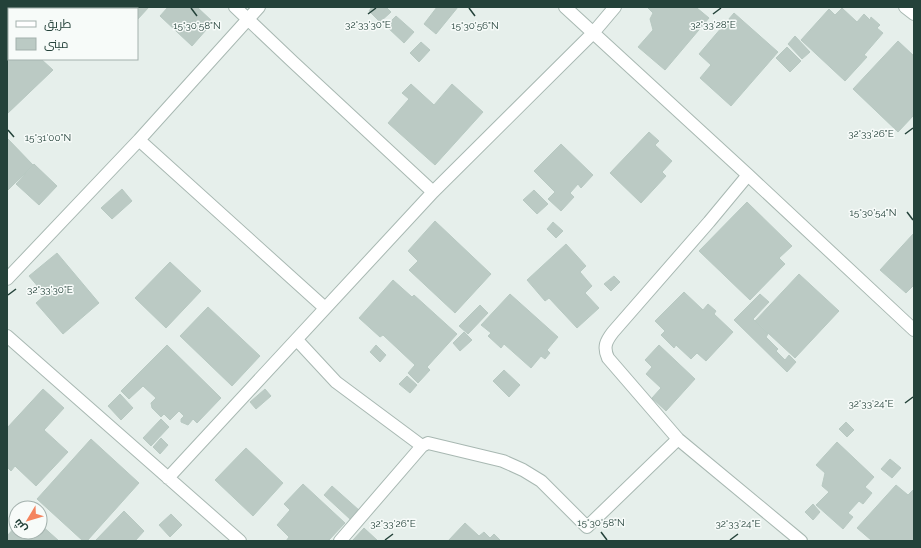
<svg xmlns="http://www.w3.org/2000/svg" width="921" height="548" font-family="Raleway,Cairo,sans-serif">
  <rect width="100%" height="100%" fill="#e6efeb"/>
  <path fill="#bbcac4" stroke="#b8c9c2" d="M115 7H149L137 20V9H113Z
    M168 7H197L213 22 192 46 160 16Z
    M372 7H386L391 12 380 22 369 11Z
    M437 7H458L436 34 424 24Z
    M647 7H698L697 8 709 18 665 70 638 47 653 30 650 19 653 13Z
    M842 8 857 22 864 14 870 20 871 17 880 25 877 28 883 33 864 55 867 57 845 81 801 40 829 9 835 15Z
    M734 13 778 52 731 106 700 78 711 65 699 54Z
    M396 16 414 32 404 43 386 26Z
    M7 26 9 28V59H41L53 70 7 114Z
    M795 36 810 52 802 59 788 44Z
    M898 41 914 56V115L898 132 853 89Z
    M421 42 430 50 419 62 410 53Z
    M787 47 801 61 790 72 776 58Z
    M411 84 434 105 452 84 483 112 435 165 388 123 409 99 402 93Z
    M649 132 659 141 655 145 672 161 662 172 666 176 641 203 610 173Z
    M7 138 33 165 7 191Z
    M561 144 593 175 581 188 578 184 570 193 574 197 561 211 548 199 555 192 534 171Z
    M34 164 57 186 39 205 16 184Z
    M122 189 132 201 112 219 101 208Z
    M534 190 548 204 537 214 523 200Z
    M747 202 792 246 779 258 785 264 750 300 699 251Z
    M435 221 491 274 455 313 409 270 418 261 408 251Z
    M553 222 563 231 556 238 547 229Z
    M914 233V285L906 293 880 270Z
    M566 244 586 266 580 272 592 286 585 293 599 308 577 328 549 298 545 301 527 280Z
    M57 253 99 303 63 334 36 303 45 295 29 276Z
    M170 262 201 291 166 328 135 298Z
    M799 274 839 311 795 358 755 321Z
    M614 276 620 282 611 291 604 284Z
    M393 280 412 297 414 295 457 334 427 367 430 370 418 383 408 373 415 365 383 335 380 337 359 318Z
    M684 292 703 310 708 304 716 311 714 314 733 332 706 361 697 353 691 359 676 345 674 348 661 335 665 331 655 321Z
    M510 294 558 337 547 350 550 353 545 359 541 356 531 368 504 344 501 348 488 336 491 333 481 325Z
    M760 294 769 302 753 319 768 334 766 337 778 349 776 351 785 360 789 355 796 362 787 372 734 320Z
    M480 305 488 313 468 334 459 326Z
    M208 307 260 356 232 386 180 336Z
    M464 332 472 340 460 351 453 343Z
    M167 345 221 398 197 423 193 419 188 425 181 422V419L184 416 179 411 170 420 164 414 161 417 152 408 151 403 156 398 143 386 129 399 121 391Z
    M376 345 386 355 380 362 370 352Z
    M659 345 695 379 666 411 652 398 661 388 646 374 652 367 645 360Z
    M504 370 520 385 509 397 493 381Z
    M407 376 417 385 410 393 399 384Z
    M43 389 64 408 44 430 68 452 36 486 15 466 11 471 7 467V428Z
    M265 389 271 396 256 409 250 402Z
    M120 394 133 408 121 420 108 406Z
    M161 419 169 427 151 446 143 438Z
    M846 422 854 430 847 437 839 429Z
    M161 438 168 445 160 454 153 447Z
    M91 439 139 483 87 541H83L37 499Z
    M837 442 874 477 865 487 872 493 863 504 859 501 848 513 853 517 843 529 816 505 829 492 822 486 825 473 816 465Z
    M246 448 283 483 253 516 215 480Z
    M890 459 901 468 892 478 881 469Z
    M303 484 345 523 328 541H286L289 537 277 525 290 510 284 504Z
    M896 485 908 495 913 490 914 491V541H870L871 540 857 528Z
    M332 486 360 511 351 520 324 495Z
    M813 504 820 512 813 520 805 512Z
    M124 511 144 531 135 541H95Z
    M171 514 182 525 170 537 159 525Z
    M465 523 479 536 484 532 490 538 494 534 501 541H448Z
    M40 524 59 541H7V536L16 526V532H40Z
    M364 528 378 541H352Z"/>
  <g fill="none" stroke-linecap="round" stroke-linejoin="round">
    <g stroke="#a8b8b2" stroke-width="14">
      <path id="minor" d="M235 7 293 62 433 192
        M565 7 748 175 914 330
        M905 7 914 14
        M139 140 325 308
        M748 175 709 222 613 332C606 341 603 347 608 358L678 439 801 541
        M7 279 139 140 259 7
        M7 336 240 541
        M297 340 336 382 422 446 428 443 503 461 523 470 541 481 587 527 678 439
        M168 478 433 192 593 33 615 7
        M340 541 422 446"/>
    </g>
    <use href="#minor" stroke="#fff" stroke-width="12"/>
  </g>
  <path fill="none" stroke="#24423a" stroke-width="1.5" d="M191 8 197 16M469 8 475 16M368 14 376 8M713 14 721 8M8 130 14 137M905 134 913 128M907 212 913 220M8 295 16 289M905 403 913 397M601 532 607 540M385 540 393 534M730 540 738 534"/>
  <g font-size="10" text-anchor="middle" fill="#24423a" stroke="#f7fbf9" stroke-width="3" stroke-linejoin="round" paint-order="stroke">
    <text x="368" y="28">32°33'30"E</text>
    <text x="713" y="28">32°33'28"E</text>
    <text x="197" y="29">15°30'58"N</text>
    <text x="475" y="29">15°30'56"N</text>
    <text x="871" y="137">32°33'26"E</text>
    <text x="48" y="141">15°31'00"N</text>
    <text x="873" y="216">15°30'54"N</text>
    <text x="50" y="293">32°33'30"E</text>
    <text x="871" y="407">32°33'24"E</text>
    <text x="601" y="526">15°30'58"N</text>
    <text x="393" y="527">32°33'26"E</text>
    <text x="738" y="527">32°33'24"E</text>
  </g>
  <rect width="921" height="548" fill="none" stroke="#24423a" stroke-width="16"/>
  <rect x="8" y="8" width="130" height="52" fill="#f7fbf9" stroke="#a3b1ad"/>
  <rect x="16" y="21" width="20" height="6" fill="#ffffff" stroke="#a3b1ad"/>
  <text x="44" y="28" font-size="12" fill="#24423a">طريق</text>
  <rect x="16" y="38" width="20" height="12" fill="#bbcac4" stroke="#a3b1ad"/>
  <text x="44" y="48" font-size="12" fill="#24423a">مبنى</text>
  <g transform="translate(28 520) rotate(232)"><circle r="19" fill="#f7fbf9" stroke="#a3b1ad"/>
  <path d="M0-3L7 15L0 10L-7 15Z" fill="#f4845f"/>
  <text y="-6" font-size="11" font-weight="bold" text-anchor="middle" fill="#24423a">ش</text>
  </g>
</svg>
